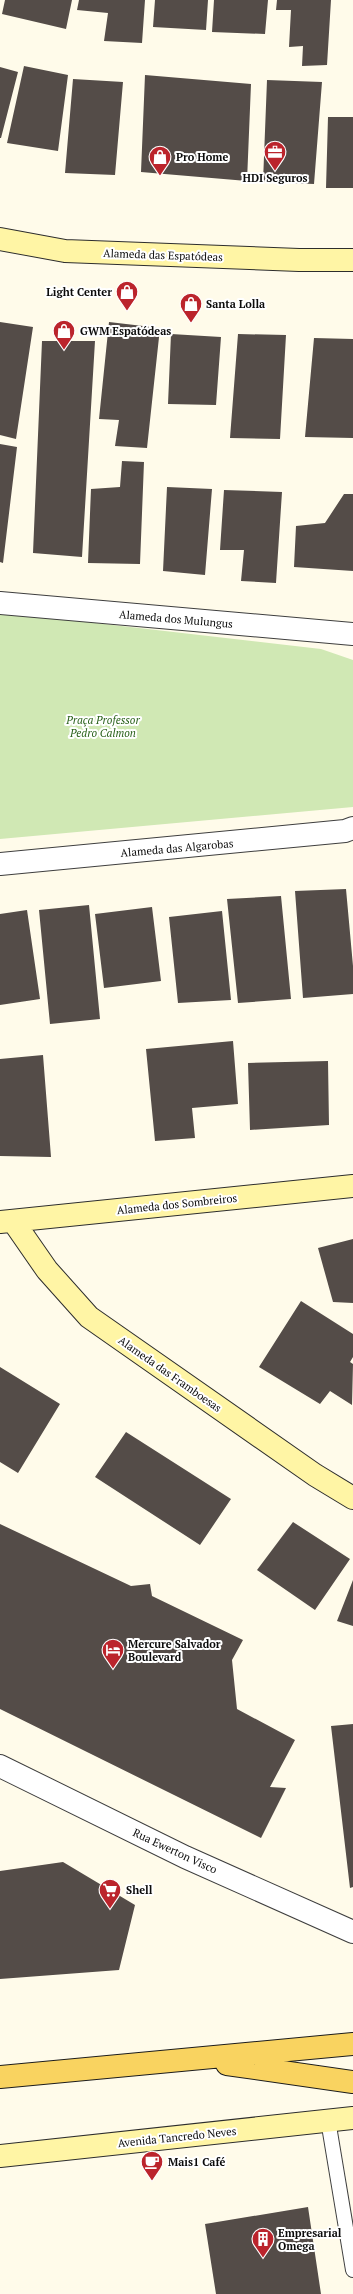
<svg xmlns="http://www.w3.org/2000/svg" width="353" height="2294" font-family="'PT Serif',serif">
  <rect width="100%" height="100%" fill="#fffbea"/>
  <path fill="#d0e8b4" d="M0 612 321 649 353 660V807L0 839Z"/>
  <path fill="#544c48" d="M5 0H72L66 29 2 14Z
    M79 0H145L142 43 104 41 108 13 77 10Z
    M155 0H208L206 30 153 27Z
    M214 0H268L265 34 212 32Z
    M277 0H331L327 65 302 66 303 46 289 47 291 10H276Z
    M24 66 68 75 58 151 7 143Z
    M0 67 18 72 1 138H0Z
    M145 75 251 84 247 181 141 172Z
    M73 79 123 82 115 175 65 173Z
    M267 80 322 82 314 184 263 182Z
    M328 117H353V188H326Z
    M0 322 33 327 16 439 0 435Z
    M109 322 160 328 147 448 115 446 119 420 99 419Z
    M171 334 221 337 216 405 168 404Z
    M238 334 286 335 280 439 230 438Z
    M314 338 353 339V438L305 437Z
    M42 341H95L82 557 33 553Z
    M0 444 17 447 3 563 0 562Z
    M122 461 144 462 140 564 88 563 91 489 120 487Z
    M167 487 212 489 205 575 163 571Z
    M224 490 282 492 276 583 241 581 244 550H220Z
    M344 494H353V571L294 567 296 526 325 523Z
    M346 889 353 966V994L303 998 295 891Z
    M281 896 291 999 238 1003 227 899Z
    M89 905 100 1019 50 1024 39 910Z
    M152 907 161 981 104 988 95 914Z
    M27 910 40 999 0 1005V914Z
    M222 911 231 1000 178 1003 169 917Z
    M233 1041 238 1104 192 1108 195 1138 155 1141 146 1049Z
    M43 1055 51 1157 0 1156V1059Z
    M328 1061 329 1125 250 1130 248 1063Z
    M353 1239V1303L333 1302 318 1248Z
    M301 1301 353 1334V1357L350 1362 353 1364 352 1405 330 1391 320 1404 259 1367Z
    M0 1367 60 1404 18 1473 0 1462Z
    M126 1432 231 1499 200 1545 95 1477Z
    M293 1522 350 1559 315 1610 257 1570Z
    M0 1524 131 1586 150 1584 152 1596 243 1640 232 1660 237 1709 295 1740 270 1787 286 1788 261 1838 0 1709Z
    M353 1580V1626L337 1621Z
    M353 1724V1887L350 1888 331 1726Z
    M63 1862 135 1905 119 1970 0 1979V1871Z
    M308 2207 321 2294H216L205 2224Z"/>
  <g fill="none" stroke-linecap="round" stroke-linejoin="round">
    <g stroke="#3e3e3e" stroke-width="16">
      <path id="lane" d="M328 2120 353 2270"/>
    </g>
    <g stroke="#3e3e3e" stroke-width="24">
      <path id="street" d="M0 603 353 634
        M0 864 345 831 353 828
        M0 1766 185 1857 353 1932"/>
    </g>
    <g stroke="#2d2d2d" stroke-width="24">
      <path id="secondary" d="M0 239 65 251 299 260H353
        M13 1221 47 1270 89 1317 315 1475 353 1498
        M0 1222 353 1186
        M0 2156 353 2118"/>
    </g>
    <g stroke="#1c1c1c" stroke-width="24">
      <path id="primary" d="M227 2064 353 2082
        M0 2077 353 2044"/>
    </g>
    <use href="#lane" stroke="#fff" stroke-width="14"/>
    <use href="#street" stroke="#fff" stroke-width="22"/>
    <use href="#secondary" stroke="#fff5a5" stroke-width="22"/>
    <use href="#primary" stroke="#f9d360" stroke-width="22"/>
  </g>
  <defs>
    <g id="office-pin" transform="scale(1.15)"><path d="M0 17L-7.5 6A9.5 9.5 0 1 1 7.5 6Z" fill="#bb242c" stroke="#fff"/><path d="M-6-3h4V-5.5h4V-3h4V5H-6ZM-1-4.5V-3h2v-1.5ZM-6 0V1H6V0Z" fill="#fff"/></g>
    <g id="shop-pin" transform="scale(1.15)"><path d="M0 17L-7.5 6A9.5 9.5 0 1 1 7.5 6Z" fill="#bb242c" stroke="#fff"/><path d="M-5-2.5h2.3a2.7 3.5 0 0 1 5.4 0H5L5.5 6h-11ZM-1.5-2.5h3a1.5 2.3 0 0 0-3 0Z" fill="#fff"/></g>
    <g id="hotel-pin" transform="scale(1.15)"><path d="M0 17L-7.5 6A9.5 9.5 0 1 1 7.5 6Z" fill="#bb242c" stroke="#fff"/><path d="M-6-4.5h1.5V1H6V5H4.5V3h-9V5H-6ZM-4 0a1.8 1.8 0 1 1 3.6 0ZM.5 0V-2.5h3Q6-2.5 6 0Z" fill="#fff"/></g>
    <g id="supermarket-pin" transform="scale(1.15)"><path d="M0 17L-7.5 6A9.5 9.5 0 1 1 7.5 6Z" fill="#bb242c" stroke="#fff"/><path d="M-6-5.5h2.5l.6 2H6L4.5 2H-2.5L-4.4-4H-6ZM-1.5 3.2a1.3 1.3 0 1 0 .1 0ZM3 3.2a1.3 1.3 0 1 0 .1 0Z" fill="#fff"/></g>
    <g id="cafe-pin" transform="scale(1.15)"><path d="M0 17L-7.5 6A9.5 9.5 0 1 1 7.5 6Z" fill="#bb242c" stroke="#fff"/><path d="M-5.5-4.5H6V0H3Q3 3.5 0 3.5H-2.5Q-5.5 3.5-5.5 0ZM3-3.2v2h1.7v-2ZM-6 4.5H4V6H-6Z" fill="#fff"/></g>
    <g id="building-pin" transform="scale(1.15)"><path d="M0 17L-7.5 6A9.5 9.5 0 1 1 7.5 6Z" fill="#bb242c" stroke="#fff"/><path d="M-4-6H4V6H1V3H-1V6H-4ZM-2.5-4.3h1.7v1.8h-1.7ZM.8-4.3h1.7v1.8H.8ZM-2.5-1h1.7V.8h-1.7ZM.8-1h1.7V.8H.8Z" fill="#fff"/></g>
  </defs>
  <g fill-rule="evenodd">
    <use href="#office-pin" x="275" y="152"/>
    <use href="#shop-pin" x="160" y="157"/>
    <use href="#shop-pin" x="127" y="292"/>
    <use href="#shop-pin" x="191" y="304"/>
    <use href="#shop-pin" x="64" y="331"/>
    <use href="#hotel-pin" x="113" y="1650"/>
    <use href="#supermarket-pin" x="110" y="1890"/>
    <use href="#cafe-pin" x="152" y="2162"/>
    <use href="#building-pin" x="263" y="2239"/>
  </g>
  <g text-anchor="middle" stroke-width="4" stroke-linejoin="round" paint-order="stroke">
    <g font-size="11" font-weight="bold" fill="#0b0b0b" stroke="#fff" text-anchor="start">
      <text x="176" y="161">Pro Home</text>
      <text x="275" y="182" text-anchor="middle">HDI Seguros</text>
      <text x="112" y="296" text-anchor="end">Light Center</text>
      <text x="206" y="308">Santa Lolla</text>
      <text x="80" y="335">GWM Espatódeas</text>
      <text x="128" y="1648">Mercure Salvador<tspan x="128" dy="13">Boulevard</tspan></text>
      <text x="126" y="1894">Shell</text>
      <text x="168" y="2166">Mais1 Café</text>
      <text x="278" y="2237">Empresarial<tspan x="278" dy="13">Omega</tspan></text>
    </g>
    <g font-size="11" fill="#0b0b0b" stroke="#fff">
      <text transform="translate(163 255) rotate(2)" y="4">Alameda das Espatódeas</text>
      <text transform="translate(176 619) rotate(5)" y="4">Alameda dos Mulungus</text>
      <text transform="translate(177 848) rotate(-5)" y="4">Alameda das Algarobas</text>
      <text transform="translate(177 1204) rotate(-6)" y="4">Alameda dos Sombreiros</text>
      <text transform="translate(170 1374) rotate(35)" y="4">Alameda das Framboesas</text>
      <text transform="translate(175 1851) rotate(25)" y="4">Rua Ewerton Visco</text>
      <text transform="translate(177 2137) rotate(-6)" y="4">Avenida Tancredo Neves</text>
    </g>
    <g font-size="11" font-style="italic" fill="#2b621c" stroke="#fff">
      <text x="103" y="724">Praça Professor<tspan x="103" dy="13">Pedro Calmon</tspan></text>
    </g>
  </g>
</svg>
